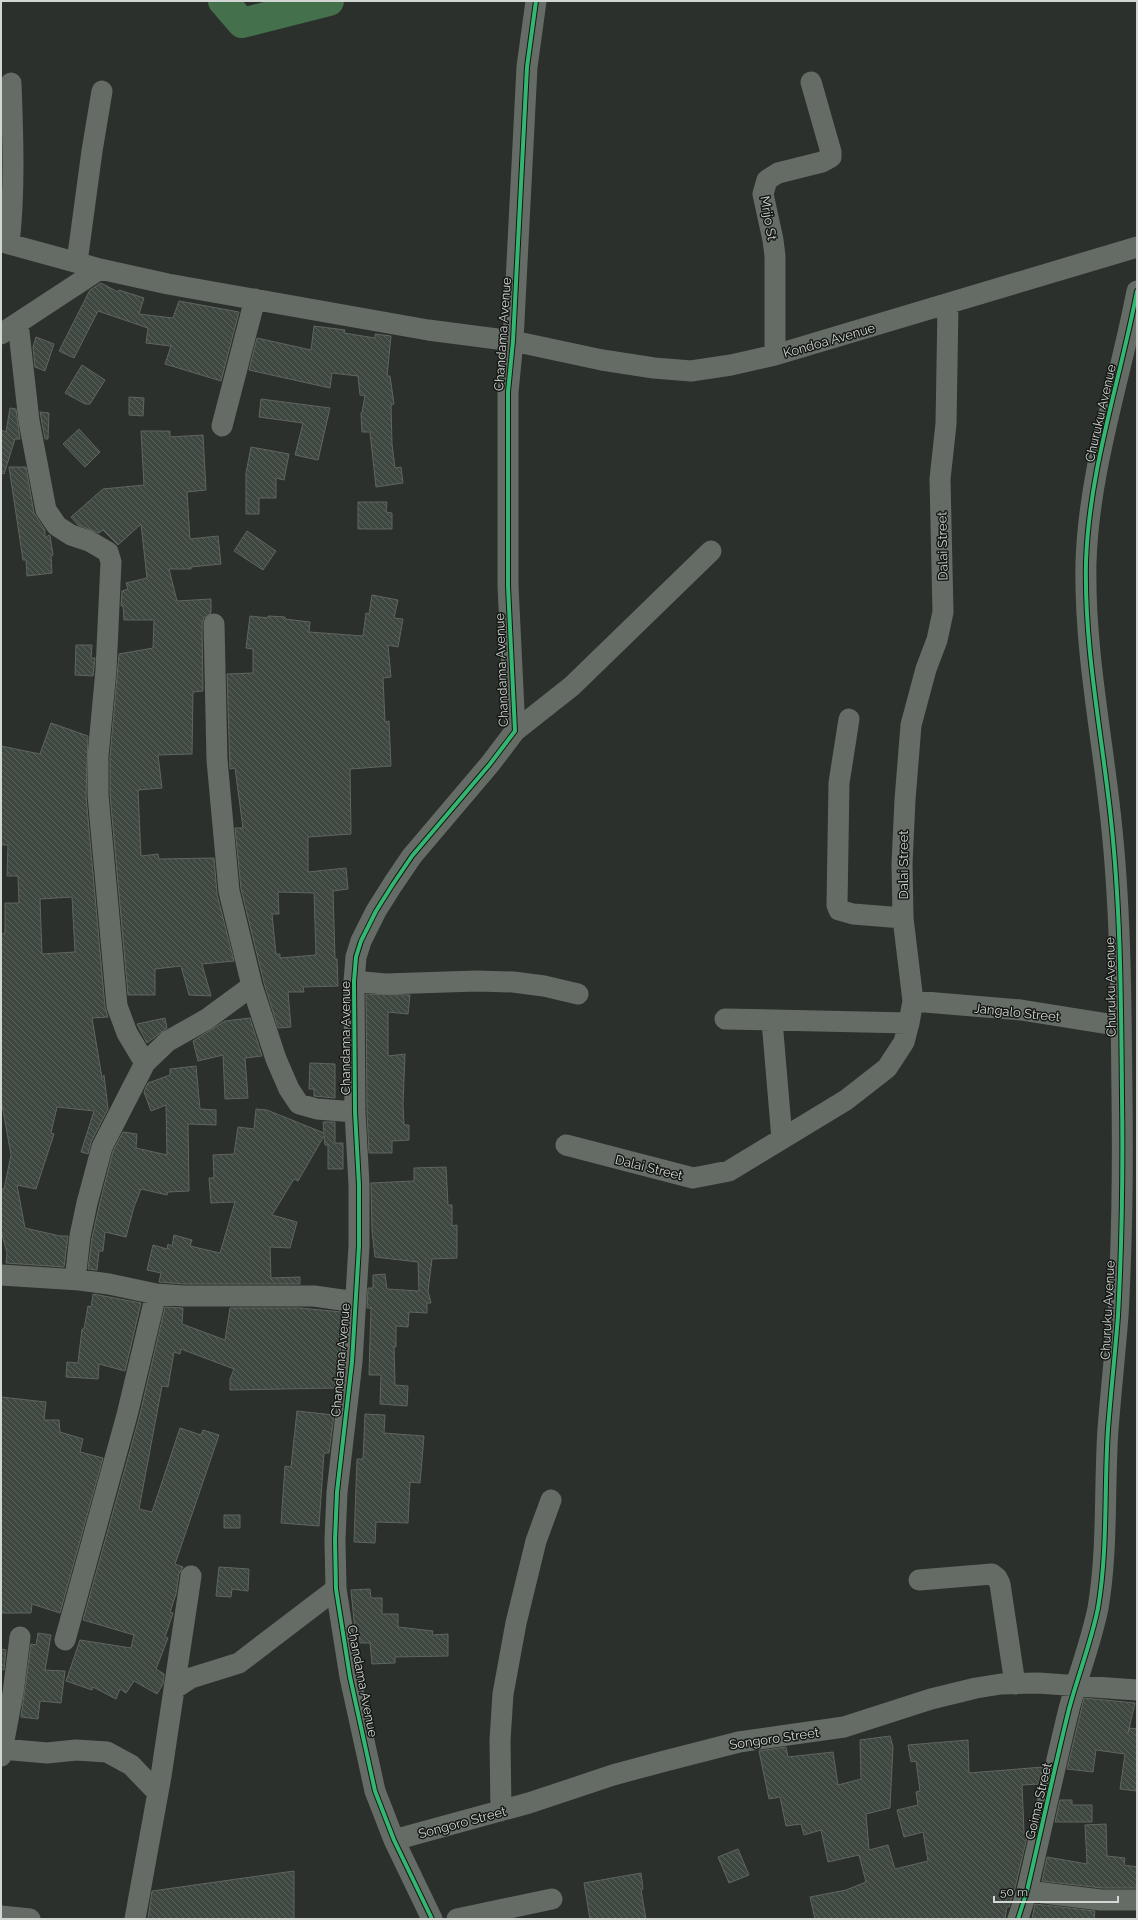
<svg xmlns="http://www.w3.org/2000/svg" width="1138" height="1920" font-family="Raleway,sans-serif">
  <defs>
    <pattern id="building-back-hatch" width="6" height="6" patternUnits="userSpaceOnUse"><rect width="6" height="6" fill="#3e4840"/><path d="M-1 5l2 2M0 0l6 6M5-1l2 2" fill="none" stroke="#59625b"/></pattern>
  </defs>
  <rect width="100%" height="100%" fill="#2b302c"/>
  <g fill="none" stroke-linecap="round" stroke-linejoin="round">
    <path stroke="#45704c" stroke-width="30" d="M223 1 242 23 329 1"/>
  </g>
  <path fill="url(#building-back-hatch)" stroke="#616461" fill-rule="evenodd" d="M101 283 118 292 119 290 144 298 139 314 173 318 179 301 239 312 221 381 165 364 171 346 146 343 148 328 98 311 74 358 59 351 90 290Z
    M314 326 345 330 344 333 375 338V334L391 336 387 376H390L394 404 391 405 392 444 395 468 401 467 403 483 376 487 370 432H362L361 413 362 412 365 396 360 395 358 376 332 373 330 388 249 370 257 338 311 350Z
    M36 337 54 344 45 371 35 367 33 347Z
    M82 365 105 380 90 404H85L65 393Z
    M129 397 144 398 143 416 129 415Z
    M261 399 330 408 318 460 295 455 303 423 259 417Z
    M10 408 16 409 20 439H15L4 474 1 473V430L6 432Z
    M40 412 49 413 48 439H45Z
    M79 429 100 452 85 467 63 444Z
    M141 431H170V437L203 435 206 490 187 492 190 539 218 536 221 564 191 567V569H169L177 601 211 599V613L204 618 202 624 203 691 193 692 192 754 158 755 162 788 138 790 141 856 158 854 159 859 214 858 217 894 234 961 202 964 211 996 189 995 181 966 155 969V995H128L110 794V757L119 654 153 648 154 620H124L123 605 121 606 122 591 128 589 126 583 147 578 141 524 118 545 103 530 99 533 78 525 71 517 103 489 144 485Z
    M251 447 289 454 284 480 276 478V498H259V514H246V473Z
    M9 467H26L34 513 45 530V538L49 535 50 536 53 555 51 556 52 573 27 576 26 560H23Z
    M358 502H387L386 512 392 513V529H358Z
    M247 531 276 551 263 570 234 551Z
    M372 595 398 600 394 618 403 619 398 647 388 645 391 677 383 678 385 722 389 721 391 766 350 769 351 834 308 837V872L346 868 348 889 333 891 335 959H337L338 986 303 987 304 992H288L291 1027 278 1028 264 983 241 889 235 828H243L235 768 230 769 227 674 253 673V649L246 648 250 616 268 618V616L285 617V619L310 622 309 632 363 636 366 613 369 614ZM278 892 314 893 316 955 280 958V954H276L272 914H279Z
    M76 645H92L91 658H95L93 676 75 675Z
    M51 723 88 736 86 796 105 1007 108 1017 92 1018 102 1078 104 1075 108 1109 91 1142 88 1154 81 1152 94 1111 57 1107 51 1133 54 1134 36 1189 17 1185 25 1228 60 1236H68L64 1267 6 1263 7 1253 1 1231V1189H4L11 1155 1 1099V934L5 933V903H19L18 876H7L8 845H1V746L40 754ZM72 897 75 952 42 954 40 899Z
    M366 994 410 995 408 1014 388 1012V1056L405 1054 403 1104 404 1125H409V1140L392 1141V1153H369L367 1112Z
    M165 1018 167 1028 147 1043 137 1024Z
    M250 1018 262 1056 245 1058 248 1098 225 1099 223 1055 198 1061 193 1041 225 1021Z
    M310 1063 335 1064V1098L314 1096V1089H309Z
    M196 1066 200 1109 216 1110V1125L188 1124 189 1191 168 1192 167 1195 141 1189 134 1207 126 1237 105 1232 103 1251H99L97 1270 88 1269 92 1238 99 1206 113 1151 123 1132 137 1134 136 1148 167 1155 166 1105 151 1111 144 1092 148 1083 170 1075V1069Z
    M256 1109 267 1110 324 1133 323 1122H335V1143H343V1169H328V1145H325L324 1136 298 1181 294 1179 272 1215 297 1222 290 1248 270 1247 271 1278 300 1277V1284H184L159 1282 161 1273 147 1270 153 1245 167 1249 168 1244 172 1246 174 1235 192 1240 190 1246 220 1253 235 1202 211 1203 209 1178H214L213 1155 234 1154 238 1127 254 1129Z
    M446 1167 448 1205H452V1226L457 1225V1258L432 1259 428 1291 431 1303H427V1313L409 1312 408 1327 396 1326V1347L394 1346 395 1385 408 1386 407 1406 380 1404 381 1375H369L371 1308H367L368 1288H373V1275L385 1274 387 1289 419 1291 418 1262 375 1257 372 1231 371 1183 414 1181V1168Z
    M93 1294 141 1303 125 1371 99 1364 98 1379 66 1377 67 1362 78 1363 82 1329H84L88 1306 91 1307Z
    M165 1307 183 1308 182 1324 225 1340 230 1308H300L342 1312 340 1361 337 1388 230 1390V1379L234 1369 181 1349 180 1354 174 1352 168 1387 162 1386 139 1509 152 1512 180 1428 201 1435 203 1430 219 1435 175 1564 183 1567 179 1574 176 1594 170 1612 173 1613 165 1637 168 1638 156 1669 164 1674 163 1684 157 1694 134 1681 126 1693 120 1689 116 1699 93 1687 92 1690 66 1681 80 1640 131 1648 134 1635 83 1620 139 1418Z
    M1 1397 46 1402 44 1420H59L60 1432 83 1439 80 1452 103 1458 60 1613 32 1604 31 1613H1Z
    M297 1411 334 1415 329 1453H324L319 1526 281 1523 285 1466 291 1467Z
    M365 1414 385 1415 384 1433 424 1436 420 1483 410 1482 408 1523 376 1522 375 1543 354 1542 357 1459H363Z
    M224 1515H240V1528H224Z
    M219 1567 249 1569 248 1591 232 1589 231 1597 216 1596Z
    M370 1589 371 1598H382V1614H398V1627L433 1631 432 1635 448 1634V1656L395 1657V1663L372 1664 370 1643H360L359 1631H355L351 1590Z
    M38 1633 51 1635 45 1670 65 1671 61 1703 40 1701 38 1719 21 1717 31 1644 36 1645Z
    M1 1649 6 1650 4 1670 1 1669Z
    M1084 1698 1135 1703 1128 1733 1129 1728 1137 1729V1791L1120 1789 1125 1754 1096 1750 1093 1772 1067 1769Z
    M890 1736 893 1747 890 1808 866 1814 869 1850 888 1845 895 1869 928 1861 923 1832 904 1837 897 1810 918 1805 916 1792 920 1791 916 1761 911 1762 908 1745 968 1740 969 1773 1043 1767 1039 1784 1022 1785 1024 1832 1028 1833 1015 1888 1009 1907H1007L1005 1919H815L810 1897 846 1890 866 1882 859 1855 828 1862 821 1830 804 1835 801 1824 786 1826 780 1797 769 1799 759 1751 786 1747 788 1757 833 1752 838 1785 861 1779 860 1740Z
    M1060 1800H1072V1805H1092V1822H1055Z
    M1106 1824 1107 1856 1125 1858 1124 1865 1137 1867V1888H1102L1042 1881 1047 1857 1087 1864 1085 1825Z
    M738 1849 749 1875 729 1883 718 1857Z
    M294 1871V1919H148L152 1891Z
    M641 1873 643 1889 641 1890 646 1919H590L584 1883Z
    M1035 1904 1095 1911 1094 1919H1032Z"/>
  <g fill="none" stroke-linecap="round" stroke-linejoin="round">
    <path stroke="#656c66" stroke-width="21" d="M1 241 9 244 100 269 168 284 428 330 513 341 602 360 654 368 691 371 731 365 775 355 1137 247
      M9 244C15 191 13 137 11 83
      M77 262 92 151 102 91
      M18 323 29 421 46 510 57 526 71 535 89 541 108 552 111 562 106 670 98 756V795L117 1006 127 1033 145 1063
      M1 334 100 269
      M775 355V256L773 240 763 194 767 180 778 173 822 162 831 157V152L811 82
      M222 426 255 299
      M214 624 217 760 229 891 252 986 276 1059 289 1089 299 1104 317 1109 355 1112
      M849 719 839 783 837 905 839 910 853 914 903 918
      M515 731 572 686 711 551
      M354 981 385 984 477 981 513 982 544 986 578 994
      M913 1001 1021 1010 1121 1026
      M725 1019 909 1023
      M772 1021 782 1139
      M566 1145 693 1178 729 1171 846 1100 887 1068 904 1042 909 1023 913 1001 903 918 902 864 905 800 911 725 926 669 937 640 943 612 940 479 946 424 948 305
      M1 1275 80 1280 109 1284 156 1294 184 1296H314L356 1302
      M75 1280 80 1236 87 1203 102 1147 145 1063 168 1041 207 1019 252 986
      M919 1580 992 1574 997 1578 1000 1584 1015 1684
      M65 1640 127 1415 156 1294
      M174 1689 191 1678 239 1663 336 1589
      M2 1749 47 1753 76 1750 107 1752 131 1765 158 1793
      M1 1756 13 1693 20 1637
      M501 1811 500 1740 503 1694 516 1623 536 1541 551 1500
      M394 1840 529 1803 613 1775 665 1761 739 1742 844 1727 931 1699 976 1688 1001 1684 1038 1683 1137 1690
      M1027 1891 1101 1900H1137
      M1 1916 30 1919
      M135 1919 161 1776 191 1576
      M432 1919 394 1840 375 1791 350 1677 336 1589 335 1540 337 1492 352 1362 359 1246V1185L355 1112 354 981 356 957 361 941 376 911 393 884 412 856 490 764 515 731 508 586V392L513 341 527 67 536 1
      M457 1919 552 1899
      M1018 1919 1027 1891C1041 1831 1054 1770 1069 1709 1078 1675 1091 1643 1098 1608 1108 1549 1104 1489 1108 1429 1111 1391 1115 1354 1118 1316 1122 1243 1123 1169 1122 1096 1121 1004 1121 912 1111 820 1102 734 1084 649 1086 562 1089 469 1120 381 1137 291"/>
    <g stroke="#151815" stroke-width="6">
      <path id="cycleway" d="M432 1919 394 1840 375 1791 350 1677 336 1589 335 1540 337 1492 352 1362 359 1246V1185L355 1112 354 981 356 957 361 941 376 911 393 884 412 856 490 764 515 731 508 586V392L513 341 527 67 536 1
        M1018 1919 1027 1891C1041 1831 1054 1770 1069 1709 1078 1675 1091 1643 1098 1608 1108 1549 1104 1489 1108 1429 1111 1391 1115 1354 1118 1316 1122 1243 1123 1169 1122 1096 1121 1004 1121 912 1111 820 1102 734 1084 649 1086 562 1089 469 1120 381 1137 291"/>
    </g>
    <use href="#cycleway" stroke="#33b770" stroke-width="4"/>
  </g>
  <g text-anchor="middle" stroke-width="3" stroke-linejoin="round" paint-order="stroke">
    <g font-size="13" fill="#d3d7d4" stroke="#151815">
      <text transform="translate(769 218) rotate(80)" y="5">Mrijo St</text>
      <text transform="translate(502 334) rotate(-86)" y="5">Chandama Avenue</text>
      <text transform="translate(829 340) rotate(-16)" y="5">Kondoa Avenue</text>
      <text transform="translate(1100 413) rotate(-77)" y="5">Churuku Avenue</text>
      <text transform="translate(942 546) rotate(-91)" y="5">Dalai Street</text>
      <text transform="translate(501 670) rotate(-92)" y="5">Chandama Avenue</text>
      <text transform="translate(903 865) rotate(-90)" y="5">Dalai Street</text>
      <text transform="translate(1110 987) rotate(-91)" y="5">Churuku Avenue</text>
      <text transform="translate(1017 1012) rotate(6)" y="5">Jangalo Street</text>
      <text transform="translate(345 1038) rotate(-90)" y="5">Chandama Avenue</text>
      <text transform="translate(649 1167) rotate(14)" y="5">Dalai Street</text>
      <text transform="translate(1107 1310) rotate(-87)" y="5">Churuku Avenue</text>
      <text transform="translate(340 1360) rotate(-85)" y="5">Chandama Avenue</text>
      <text transform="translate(363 1681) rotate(79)" y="5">Chandama Avenue</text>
      <text transform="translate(774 1738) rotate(-8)" y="5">Songoro Street</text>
      <text transform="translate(1038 1801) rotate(-77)" y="5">Goima Street</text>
      <text transform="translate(462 1822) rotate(-15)" y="5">Songoro Street</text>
    </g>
  </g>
  <rect width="1138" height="1920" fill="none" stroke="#d3d7d4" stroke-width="4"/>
  <path d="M994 1896v6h124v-6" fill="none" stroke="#d3d7d4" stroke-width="2"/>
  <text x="1000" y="1896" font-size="12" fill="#d3d7d4" stroke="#151815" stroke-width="3" paint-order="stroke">50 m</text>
</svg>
